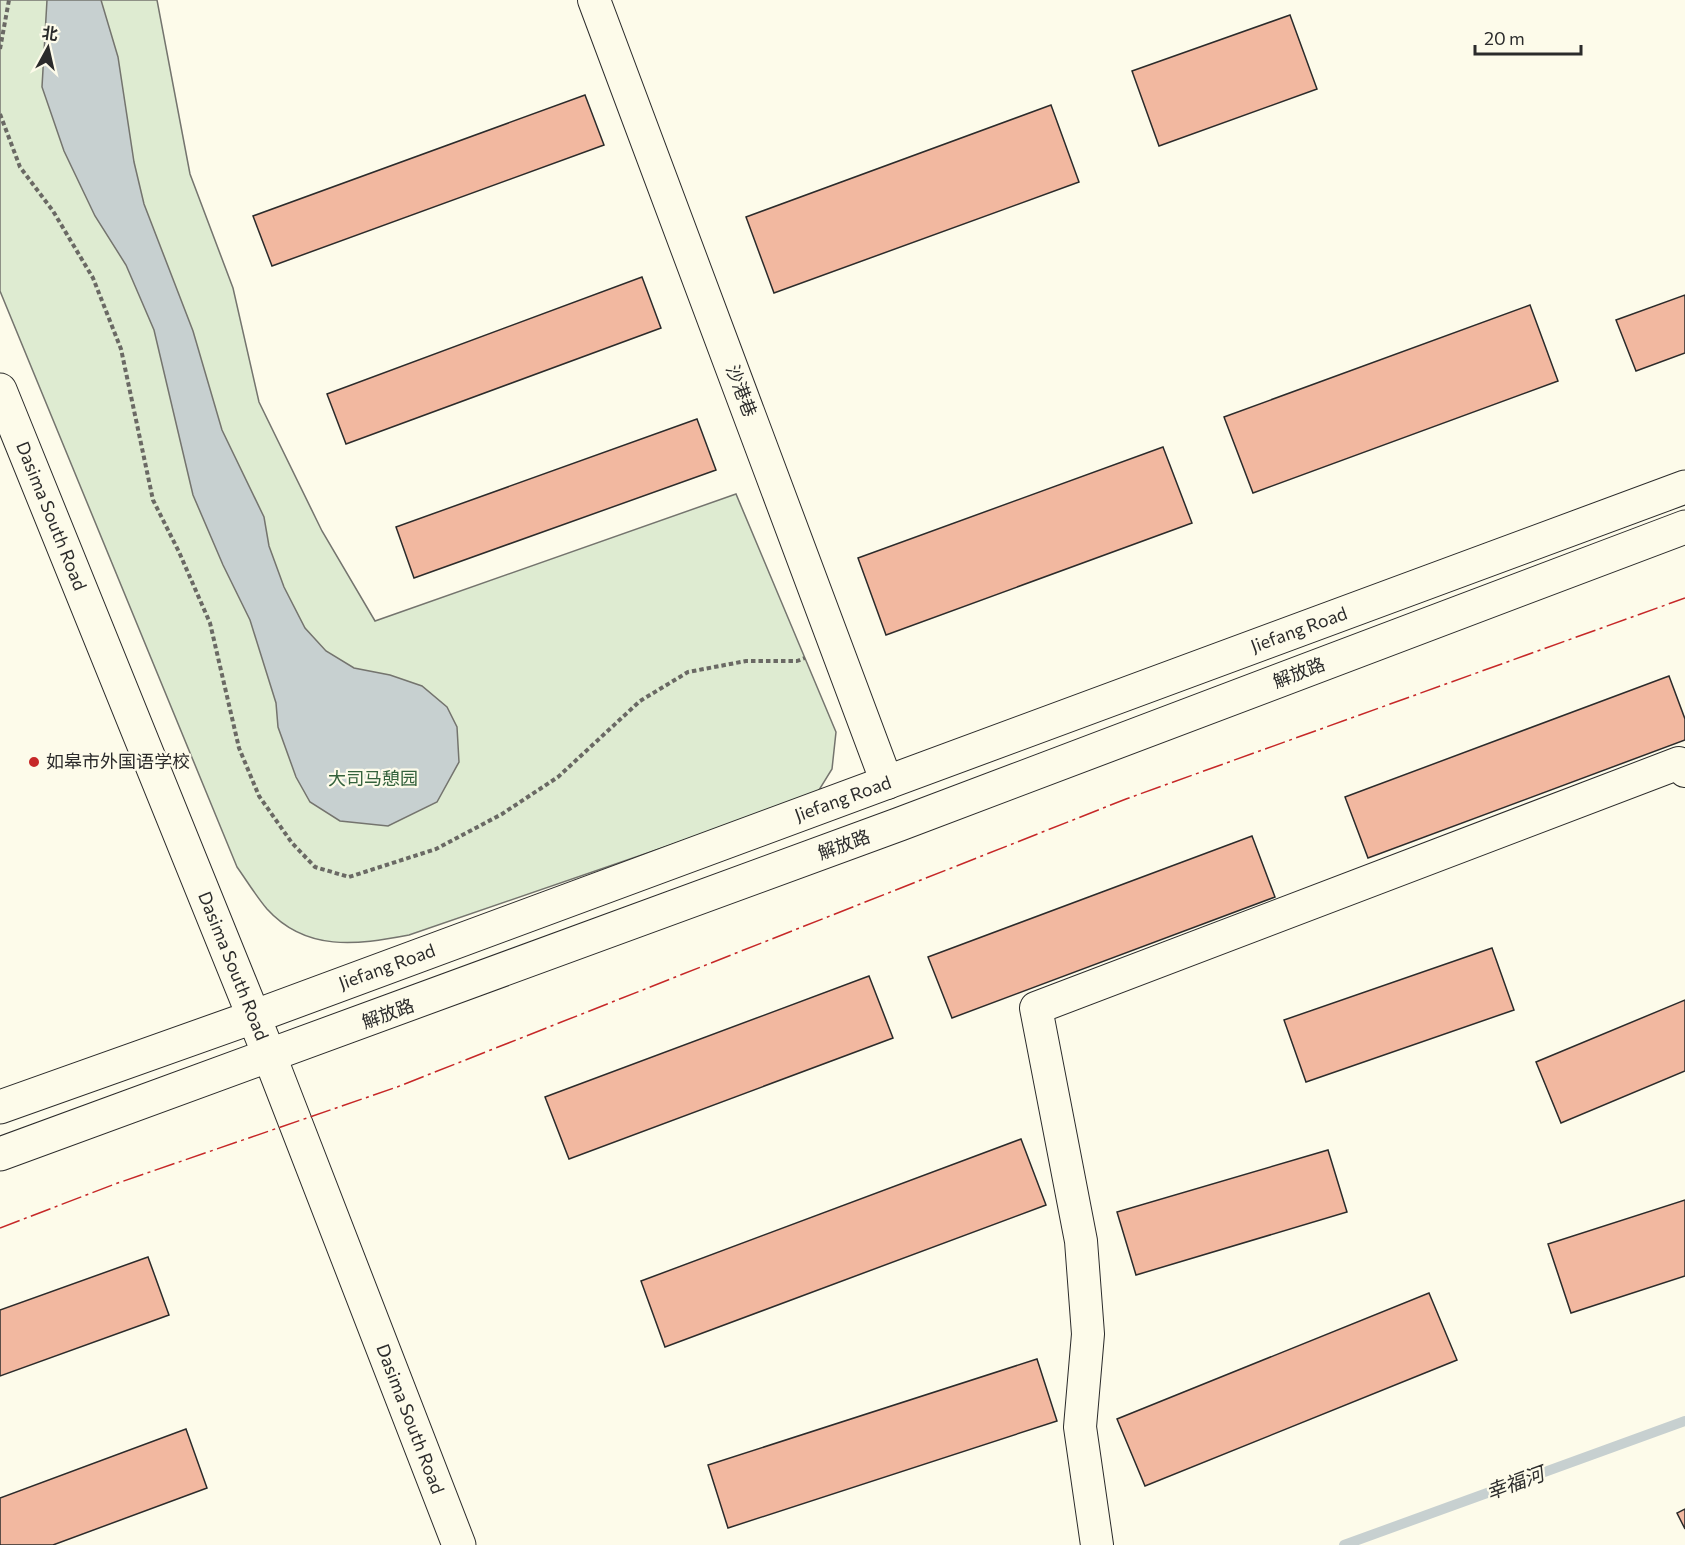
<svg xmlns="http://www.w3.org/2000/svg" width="1685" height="1545" font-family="Commissioner,'Noto Sans SC',sans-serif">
  <rect width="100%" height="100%" fill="#fdfbea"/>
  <path fill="#deebd1" stroke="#74746e" stroke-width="1.5" d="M0 0H157L190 174 233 288 259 402 322 531 375 621 736 494 836 732 832 769 816 795 409 935C357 945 306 952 267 909 256 896 247 881 237 867L0 291Z"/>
  <path fill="#c7d0d0" stroke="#74746e" stroke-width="1.5" d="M47 0H101L118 57 134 162 144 204 193 331 222 430 264 517 269 546 284 587 305 628 326 651 354 668 390 675 422 686 447 707 457 727 459 762 437 802 388 826 340 821 310 802 296 777 278 727 276 703 250 620 223 565 193 495 154 330 126 265 95 216 64 151 42 87Z"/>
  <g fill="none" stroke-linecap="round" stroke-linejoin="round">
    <path stroke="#c7d0d0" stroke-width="10" d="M1344 1545 1685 1421"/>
  </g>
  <path fill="#f2b8a0" stroke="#2b2b2b" stroke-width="1.5" d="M1290 15 1317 89 1159 146 1132 71Z
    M585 95 604 145 272 266 253 216Z
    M1051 105 1079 182 774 293 746 217Z
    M642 277 661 328 346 444 327 394Z
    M1685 295V353L1636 371 1616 320Z
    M1530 305 1558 381 1253 493 1224 417Z
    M697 419 716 470 414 578 396 527Z
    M1163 447 1192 523 886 635 858 558Z
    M1669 676 1685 719V740L1368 858 1345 797Z
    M1252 836 1275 897 952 1018 928 957Z
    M1492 948 1514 1010 1306 1082 1284 1020Z
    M869 976 893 1038 569 1159 545 1097Z
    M1685 1000V1071L1561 1123 1536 1062Z
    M1021 1139 1046 1205 665 1347 641 1281Z
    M1328 1150 1347 1212 1136 1275 1117 1212Z
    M1685 1200V1276L1571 1313 1548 1244Z
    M148 1257 169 1315 0 1376V1310Z
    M1429 1293 1457 1360 1145 1486 1117 1419Z
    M1037 1359 1057 1421 728 1528 708 1465Z
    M186 1429 207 1488 53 1545H0V1498Z
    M1685 1509V1529L1677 1513Z"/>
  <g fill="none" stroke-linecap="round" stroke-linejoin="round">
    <g stroke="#2b2b2b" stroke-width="34">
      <path id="minor" d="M594 0 887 783
        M1097 1545 1080 1427 1088 1334 1081 1241 1036 1008 1679 763 1685 771"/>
    </g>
    <g stroke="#2b2b2b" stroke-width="35">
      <path id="tertiary" d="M0 390 270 1057 459 1545
        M0 1107 253 1017 1685 487
        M0 1154 900 824 1685 527"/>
    </g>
    <path stroke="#6a6964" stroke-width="4" stroke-dasharray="4.5 3" stroke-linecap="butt" d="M0 49 9 0
      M0 114 20 167 53 211 93 278 121 349 153 500 179 552 210 623 239 748 259 796 292 843 315 867 349 877 436 849 502 814 558 777 640 701 688 672 746 661H797L805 658"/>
    <use href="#minor" stroke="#fdfbea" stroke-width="32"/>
    <use href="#tertiary" stroke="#fdfbea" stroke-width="33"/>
    <path stroke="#c62828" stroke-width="1.5" stroke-dasharray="21 4.5 3 4.5" stroke-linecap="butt" d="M0 1228 115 1184 397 1087 1126 799 1685 598"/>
  </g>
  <circle fill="#c62828" stroke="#fdfbea" stroke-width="2" cx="34" cy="762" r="6"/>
  <g text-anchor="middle" stroke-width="4.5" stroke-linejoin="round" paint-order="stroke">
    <g font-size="18" fill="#2b2b2b" stroke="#fdfbea">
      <text transform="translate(741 391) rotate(69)" y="6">沙港巷</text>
      <text transform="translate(51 516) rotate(68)" y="6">Dasima South Road</text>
      <text transform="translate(1299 630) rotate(-20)" y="6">Jiefang Road</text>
      <text transform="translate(1299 673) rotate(-21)" y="6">解放路</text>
      <text transform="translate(843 799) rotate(-20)" y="6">Jiefang Road</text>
      <text transform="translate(844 845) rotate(-20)" y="6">解放路</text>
      <text transform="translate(233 966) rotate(68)" y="6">Dasima South Road</text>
      <text transform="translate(387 967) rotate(-20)" y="6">Jiefang Road</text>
      <text transform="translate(388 1014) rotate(-20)" y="6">解放路</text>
      <text transform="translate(410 1419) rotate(69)" y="6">Dasima South Road</text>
    </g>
    <g font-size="18" fill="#2b2b2b" stroke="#fdfbea" text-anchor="start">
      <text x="46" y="768">如皋市外国语学校</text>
    </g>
    <g font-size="18" fill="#34623c" stroke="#fdfbea">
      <text x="373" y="785">大司马憩园</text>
    </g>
    <g font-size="20" font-style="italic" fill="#2b2b2b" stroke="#fdfbea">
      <text transform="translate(1515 1483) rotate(-20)" y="7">幸福河</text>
    </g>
  </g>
  <g transform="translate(48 48) rotate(8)" stroke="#fdfbea" stroke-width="4.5" paint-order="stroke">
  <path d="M0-4.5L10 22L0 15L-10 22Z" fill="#2b2b2b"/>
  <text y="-9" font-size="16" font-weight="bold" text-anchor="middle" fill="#2b2b2b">北</text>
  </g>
  <path d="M1475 45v9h106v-9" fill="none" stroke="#2b2b2b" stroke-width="3"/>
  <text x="1484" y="45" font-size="18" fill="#2b2b2b" stroke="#fdfbea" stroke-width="4.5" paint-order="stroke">20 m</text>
</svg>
